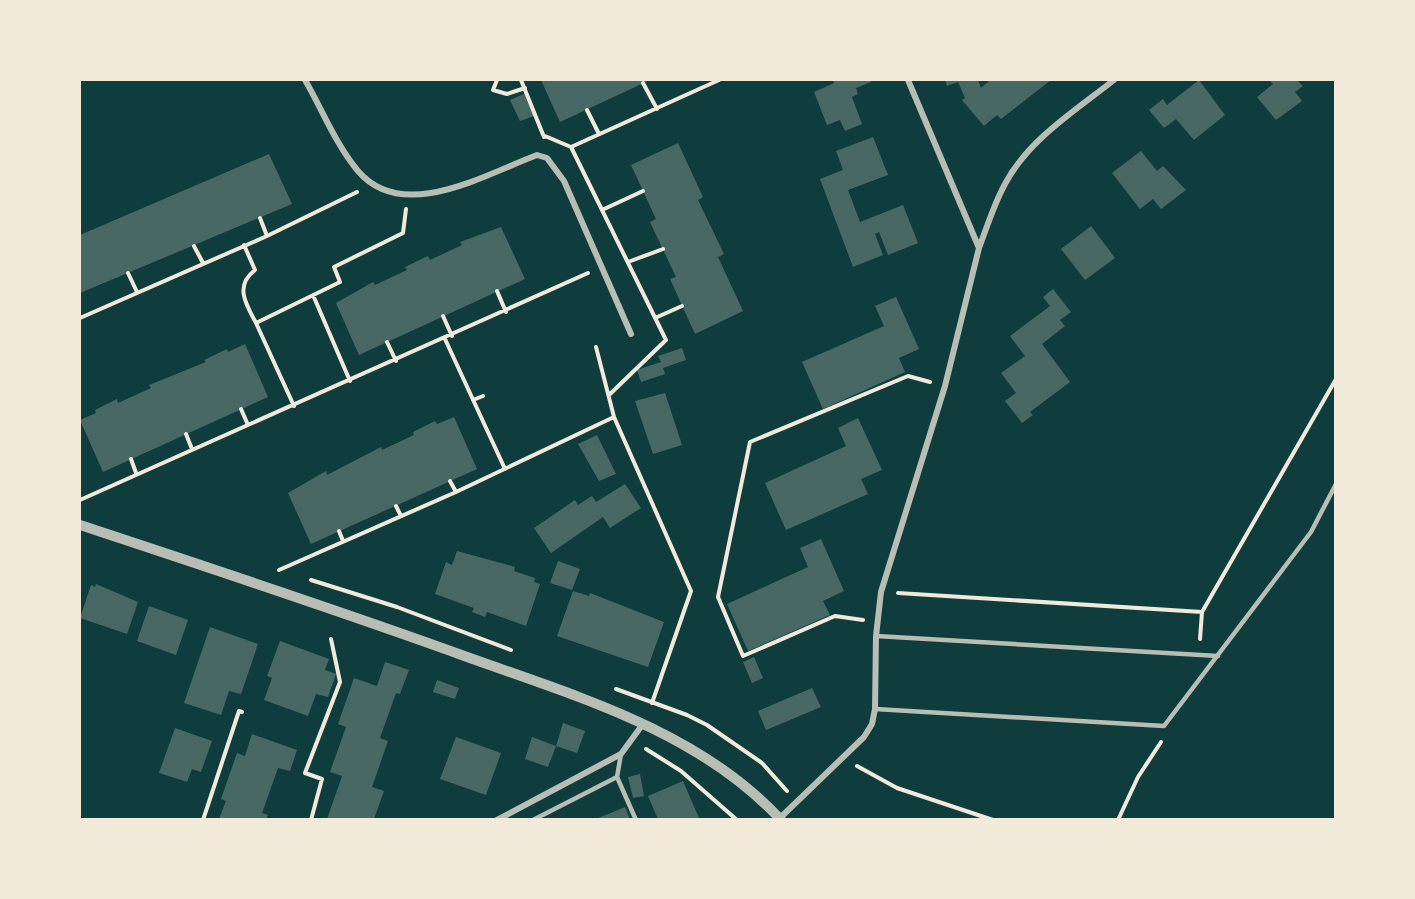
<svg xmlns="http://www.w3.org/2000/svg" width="1415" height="899" font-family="Overpass,sans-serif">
  <rect width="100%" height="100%" fill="#0f3d3e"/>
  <path fill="#486865" d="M541 80H650L560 122Z
    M833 80H870L871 82 856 88 858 94 852 97 862 124 845 131 840 120 827 125 814 92 834 83Z
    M945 80H978L981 88 990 80H1051L1001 119 997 115 984 126 962 100 965 98 958 82 947 86Z
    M1199 80 1225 115 1194 140 1176 119 1164 128 1149 110 1163 99 1167 105Z
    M1269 80H1297L1303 86 1295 92 1302 101 1276 120 1257 97 1273 84Z
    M524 94 534 116 520 121 510 100Z
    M873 137 888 175 848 190 860 222 903 205 918 243 888 255 879 232 875 234 883 255 853 267 820 179 843 170 836 151Z
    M678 143 703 197 698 200 724 254 718 257 743 311 695 334 670 279 676 277 650 222 656 219 631 165Z
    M1141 151 1157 171 1163 166 1186 190 1161 209 1153 199 1140 209 1112 173Z
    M269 154 292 204 80 293V235Z
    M1091 226 1115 258 1085 280 1061 249Z
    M501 227 525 279 359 355 336 303 373 282 375 285 407 270 405 267 428 256 430 260 462 245 460 242Z
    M1053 289 1071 312 1060 320 1065 326 1042 344 1070 382 1030 412 1033 415 1022 423 1005 401 1016 393 1001 373 1025 356 1010 336 1050 306 1043 297Z
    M896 297 919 349 899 358 905 372 823 409 802 362 884 326 875 306Z
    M245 344 268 397 103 472 80 420 96 413 95 410 117 399 118 403 151 388 149 385 206 362 204 360 227 349 228 352Z
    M682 348 686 360 663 368 665 374 641 382 637 370 661 362 658 356Z
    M665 393 682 445 653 454 635 401Z
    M454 417 477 469 311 544 288 493 326 471 327 475 381 447 382 450 414 435 413 432 435 421 437 424Z
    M858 418 882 470 861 479 868 494 786 530 765 483 846 446 838 428Z
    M597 435 616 474 599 481 578 444Z
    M625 484 641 508 610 528 603 517 551 553 534 528 575 500 578 505 592 496 596 502Z
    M821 539 844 591 823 601 830 615 748 651 727 604 808 567 800 548Z
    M457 551 515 567 514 571 535 578 534 582 540 584 526 626 487 612 485 617 472 612 474 608 435 594 446 562 452 565Z
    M558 561 580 569 572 590 550 583Z
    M96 584 138 602 127 634 80 618 91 585 95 587Z
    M573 591 589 596 590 593 664 622 648 667 557 636Z
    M149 606 188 620 176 655 137 641Z
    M210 627 258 644 241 694 229 691 221 715 184 703Z
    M280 641 329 659 325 670 336 674 328 697 316 694 308 716 264 700 272 678 267 676Z
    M754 657 763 678 752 683 743 662Z
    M385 662 409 670 400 694 396 693 380 738 388 741 372 787 384 791 374 819H327L342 776 330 772 346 727 338 724 354 678 377 686Z
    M437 680 459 688 455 699 433 692Z
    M812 688 821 707 766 730 758 711Z
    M563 723 585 731 577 753 556 746Z
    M175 728 212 741 201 772 192 769 187 782 159 773Z
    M252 734 297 750 290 771 278 768 262 813 268 815 266 819H219L226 801 221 799 237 753 245 756Z
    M456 737 501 753 486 795 440 779Z
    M532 737 556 746 548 767 525 759Z
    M640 774 644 796 633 798 628 777Z
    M683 781 699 818 658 819 648 796Z
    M625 807 630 819H596Z"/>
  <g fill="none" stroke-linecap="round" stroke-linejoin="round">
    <path stroke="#f1e9da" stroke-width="4" d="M497 80 493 90 507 94 525 88
      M521 80 544 137
      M643 83 657 109
      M587 110 599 134
      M545 136 571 147 719 80
      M571 147 666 340 609 395
      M602 210 643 191
      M260 218 267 236
      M244 245 255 270C234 286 246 304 256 323
      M194 246 203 263
      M628 262 663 249
      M128 273 137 292
      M497 291 506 312
      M313 295 350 381
      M443 316 452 336
      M80 318 267 236 357 192
      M655 318 682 306
      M445 339 505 469
      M387 342 396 361
      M596 347 614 417 691 591 652 703
      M473 400 483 396
      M294 406 256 323 340 282 334 267 403 233 406 209
      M241 409 248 425
      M186 434 192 449
      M131 459 136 473
      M450 481 456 492
      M80 500 588 273
      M396 506 401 516
      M339 531 343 541
      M279 570 456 492 614 417
      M311 580 397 607 511 650
      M898 593 1202 612
      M863 620 835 616 743 656 718 597 750 442 908 376 930 382
      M1200 639 1202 612 1336 379
      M616 689 687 715 707 725 762 763 787 791
      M646 749 681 771 737 820
      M857 766 897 788 993 820
      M203 820 239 711 242 712
      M311 820 322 779 305 773 340 682 331 639
      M1118 820 1138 777 1161 742"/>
    <path stroke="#b8beb3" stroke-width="4.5" d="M876 636 1218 656
      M875 709 1164 726 1311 532 1336 484
      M617 777 636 820
      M533 820 617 777 621 754"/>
    <path stroke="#b8beb3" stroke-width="6" d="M305 80C322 109 336 145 358 171 403 224 486 174 537 155L547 158 564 181 631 334
      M979 248C987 227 994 204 1005 184 1028 140 1076 110 1114 80
      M780 818 864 737 872 724 875 709 876 636 881 592 945 386 979 248 908 80
      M497 820 621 754 643 724"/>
    <path stroke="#b8beb3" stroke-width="10" d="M80 525C210 568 341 611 470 658 579 697 700 732 781 820"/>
  </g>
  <rect width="1415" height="899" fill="none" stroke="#f1e9da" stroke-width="162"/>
</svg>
